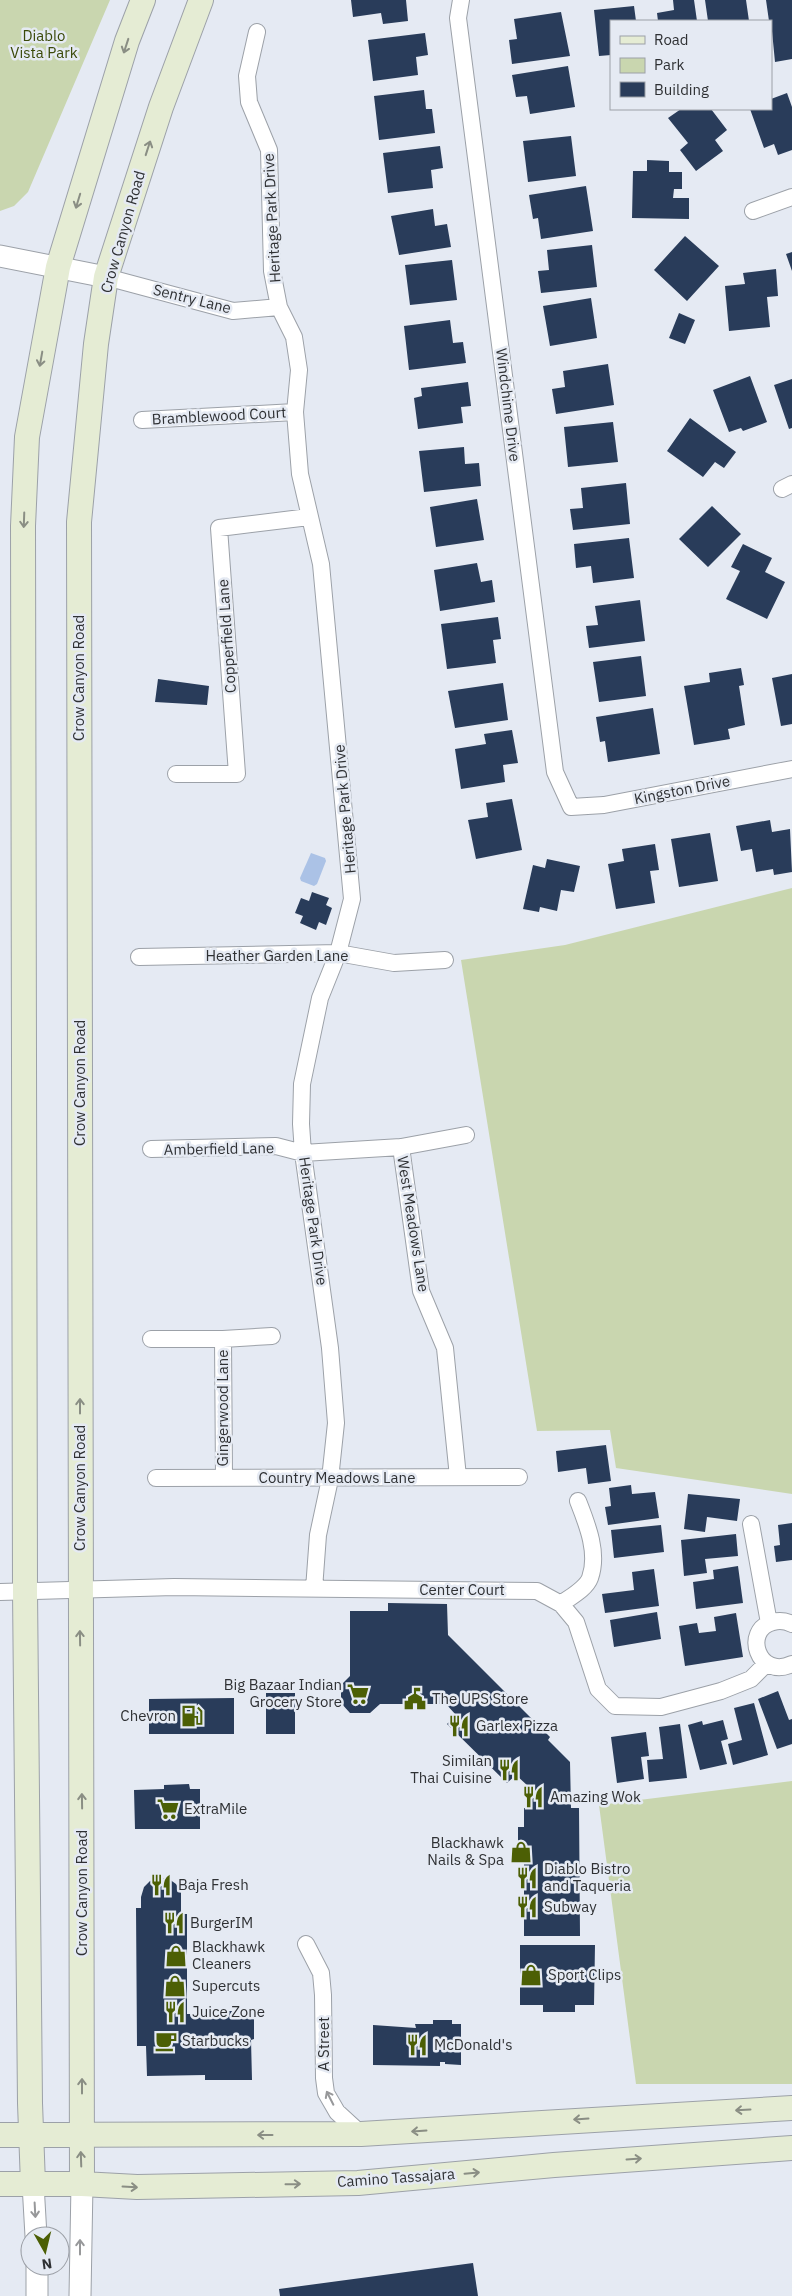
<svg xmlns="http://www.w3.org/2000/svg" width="792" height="2296" font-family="'IBM Plex Sans',sans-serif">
  <rect width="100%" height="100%" fill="#e5eaf3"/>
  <path fill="#c9d6af" d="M0 0H110L28 192 14 206 0 211Z
    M792 888V1494L616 1468 610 1430 537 1431 461 960 565 945Z
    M792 1781V2084H636L599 1805Z"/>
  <path fill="#abc2e6" d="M311 853 325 858 326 861 317 884 314 886 301 881 300 878Z"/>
  <path fill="#293c5a" d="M351 0H406L408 21 383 24 381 13 353 17Z
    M673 0H694L697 21H658L657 13 674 10Z
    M705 0H746L749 21H708Z
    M766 0H792V59L775 62 771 21H769Z
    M634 6 636 21H611V55L599 56 594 10Z
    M561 12 570 56 512 64 509 40 517 39 514 19Z
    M425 33 428 55 416 57 418 75 373 81 368 40Z
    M568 66 575 107 530 114 527 96 516 97 512 75Z
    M424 90 426 109H432L435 133 379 140 374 96Z
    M787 93 792 107V150L778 155 774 144 764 148 750 109H771V99Z
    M681 109H711L727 130 715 140 723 151 696 171 680 150 688 143 668 118Z
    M571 136 576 176 528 182 523 141Z
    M440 146 443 168 431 170 433 188 388 193 383 153Z
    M647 160 669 161V172H682V189H674L673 198H689V219L632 218 633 171H647Z
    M586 186 593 231 541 239 538 218 533 219 529 195Z
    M433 209 435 226 447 224 451 247 399 255 391 216Z
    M685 236 719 266 687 301 654 270Z
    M592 245 597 287 541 293 538 271 549 270 547 250Z
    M792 252V271L786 254Z
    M452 260 457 300 410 305 405 265Z
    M776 269 778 296 767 297 770 327 729 331 725 286 745 284 743 273Z
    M591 298 597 338 550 346 543 306Z
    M679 313 695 320 685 344 669 338Z
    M450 320 453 343 463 342 466 363 409 370 404 326Z
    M608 364 614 405 556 414 552 389 565 387 563 371Z
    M750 376 767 422 743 431 741 428 729 432 713 390Z
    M792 379V428L789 429 774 385Z
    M468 382 471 406 461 407 463 423 418 429 414 398 422 396 421 388Z
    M690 418 736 452 724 468 715 462 703 477 667 451Z
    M613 422 618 462 568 467 564 427Z
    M464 447 465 464 479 463 481 486 424 492 419 451Z
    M626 483 630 524 573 530 570 509 583 508 581 488Z
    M477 499 484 540 436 547 430 507Z
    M712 506 741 534 708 567 679 539Z
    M629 538 634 578 593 583 591 566 576 568 574 544Z
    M743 544 772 558 765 572 785 582 767 619 726 599 740 571 731 567Z
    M477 563 481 582 492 580 495 602 440 611 434 570Z
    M640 600 645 641 589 648 586 626 598 625 595 606Z
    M498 617 501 639 493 640 496 663 447 669 441 624Z
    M641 656 646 696 599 702 593 662Z
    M741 668 744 685 739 686 745 725 728 729 730 739 694 745 684 686 710 682 709 673Z
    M792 674V724L781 726 772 678Z
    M158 679 209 686 207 705 155 702Z
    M503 683 508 720 455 728 448 691Z
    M653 708 660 754 608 762 605 741 600 742 596 717Z
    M512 730 518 763 503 765 505 782 461 789 455 749 486 744 484 734Z
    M512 799 522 850 476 859 468 820 488 817 486 803Z
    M770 820 772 832 790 829 792 872 774 875 773 869 756 872 752 849 741 851 736 826Z
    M710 833 718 881 679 887 671 839Z
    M655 844 659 870 650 871 655 903 616 909 608 864 624 861 622 849Z
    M547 859 580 866 574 892 561 890 557 911 540 907 539 912 523 909 533 865 545 868Z
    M312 892 329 898 326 905 332 908 326 925 319 922 316 930 300 923 303 916 295 913 301 898 309 901Z
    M606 1445 611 1481 588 1484 586 1468 558 1472 556 1451Z
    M631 1485 632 1494 655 1492 659 1518 608 1525 605 1507 611 1506 609 1488Z
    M688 1494 740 1499 737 1521 707 1517 705 1532 684 1529Z
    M792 1523V1560L776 1562 774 1546 780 1545 778 1525Z
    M661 1525 664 1552 614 1558 611 1530Z
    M736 1534 738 1556 705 1559 707 1573 684 1576 681 1540Z
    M738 1566 743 1603 696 1609 693 1582 714 1579 713 1570Z
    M654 1569 659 1606 605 1613 602 1594 634 1590 632 1572Z
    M388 1603 447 1604 448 1635 550 1737 548 1740 570 1762 571 1808H579L580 1936H524V1863H518V1827H524V1808H528V1786L516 1775 507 1783 447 1724 456 1715 446 1704H380L370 1713H350L341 1703V1685L350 1676V1611H388Z
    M657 1612 661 1639 614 1647 610 1620Z
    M736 1613 743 1657 685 1666 679 1626 697 1623 699 1633 716 1631 714 1617Z
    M778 1691 789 1720 792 1719V1744L777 1749 758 1699Z
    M266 1693H295V1734H266Z
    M234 1698V1734H149V1699Z
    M754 1703 768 1755 733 1765 728 1744 742 1740 734 1708Z
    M723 1720 728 1739 721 1741 727 1764 700 1770 688 1725 702 1721 703 1725Z
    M680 1724 687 1778 649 1782 647 1760 663 1759 659 1727Z
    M646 1732 649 1756 641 1757 644 1779 617 1783 611 1737Z
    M189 1784 190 1789H200V1829H135L134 1790 164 1789V1785Z
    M160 1878 169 1879 176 1884 181 1893V1914H187V2014H225V2011H254V2039L251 2040 252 2080H205V2075L147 2076 146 2046H137L136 1908H141V1897L144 1887 150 1881Z
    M520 1945H595L594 2005H575V2012H543V2005H520Z
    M433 2020H452V2024H461V2065L445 2064V2062H440V2066L373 2065V2025L416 2028 415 2024H433Z
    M473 2263 478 2296H280L279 2289Z"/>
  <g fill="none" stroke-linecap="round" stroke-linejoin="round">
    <g stroke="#9ca1a8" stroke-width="18">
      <path id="minor" d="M461 0 458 18 555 772 571 807 604 805 792 769
        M257 32 247 76 249 102 269 150 272 271 279 307 294 337 299 370 295 412 300 474 321 564 352 899 338 953 320 998 302 1084 301 1124 303 1153 330 1348 336 1423 330 1479 318 1535 314 1589
        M753 211 792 197
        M106 277 233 311 279 307
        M142 420 295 412
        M782 489 792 484
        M176 774H237L219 528 309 517
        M139 957 338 953 394 963 445 960
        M401 1147 421 1291 445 1348 458 1477
        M151 1149 276 1146 303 1153 401 1147 466 1135
        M151 1339H223L272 1336
        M223 1339 224 1478
        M156 1478 519 1477
        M751 1524 769 1623
        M0 1592 174 1587 537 1591 561 1604 576 1622 598 1689 615 1706 661 1707 721 1691 751 1679 766 1664
        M561 1604C570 1597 586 1589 590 1578 599 1553 587 1524 578 1501
        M792 1624C786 1621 780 1620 773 1622 742 1630 758 1680 792 1664
        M306 1944 321 1973 323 1995 324 2078 326 2093 337 2112 361 2134"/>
    </g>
    <g stroke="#9ca1a8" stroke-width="23">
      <path id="tertiary" d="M0 256 106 277
        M33 2184 36 2236
        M37 2266V2296
        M80 2296 82 2184"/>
    </g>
    <g stroke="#9ca1a8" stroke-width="26">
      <path id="secondary" d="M0 2135 361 2134 792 2108
        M0 2184H82L137 2187 358 2183 554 2165 792 2148
        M33 2184 30 2103 25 1591 23 526 27 437 58 267 127 41 143 0
        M82 2184 79 522 96 344 106 277 161 107 201 0"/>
    </g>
    <use href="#minor" stroke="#fff" stroke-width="16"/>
    <use href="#tertiary" stroke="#fff" stroke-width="21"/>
    <use href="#secondary" stroke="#e5ecd4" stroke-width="24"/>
  </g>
  <defs><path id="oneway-shaft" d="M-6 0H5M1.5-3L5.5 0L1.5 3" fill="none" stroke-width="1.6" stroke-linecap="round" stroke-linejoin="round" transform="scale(1.25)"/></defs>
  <g stroke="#8a8e84">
    <use href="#oneway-shaft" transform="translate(126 46) rotate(108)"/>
    <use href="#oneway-shaft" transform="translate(148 148) rotate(-72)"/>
    <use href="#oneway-shaft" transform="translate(78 201) rotate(107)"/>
    <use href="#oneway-shaft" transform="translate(41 359) rotate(100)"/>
    <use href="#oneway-shaft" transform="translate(24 520) rotate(92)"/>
    <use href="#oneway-shaft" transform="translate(80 1406) rotate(-90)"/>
    <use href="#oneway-shaft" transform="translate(80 1638) rotate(-91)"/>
    <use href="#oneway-shaft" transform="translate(82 1801) rotate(-91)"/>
    <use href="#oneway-shaft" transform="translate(82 2086) rotate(-90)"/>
    <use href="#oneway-shaft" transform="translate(743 2110) rotate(177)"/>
    <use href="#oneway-shaft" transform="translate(581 2119) rotate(176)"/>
    <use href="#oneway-shaft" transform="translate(419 2131) rotate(176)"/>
    <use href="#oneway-shaft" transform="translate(265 2135) rotate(180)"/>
    <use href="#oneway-shaft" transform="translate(81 2159) rotate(-92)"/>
    <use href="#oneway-shaft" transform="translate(634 2159) rotate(-4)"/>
    <use href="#oneway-shaft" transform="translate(472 2173) rotate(-5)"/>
    <use href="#oneway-shaft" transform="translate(293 2184) rotate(-1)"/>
    <use href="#oneway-shaft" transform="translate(130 2187) rotate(3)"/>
  </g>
  <g stroke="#97989a">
    <use href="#oneway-shaft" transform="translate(330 2098) rotate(-117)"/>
    <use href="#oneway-shaft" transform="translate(35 2210) rotate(87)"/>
    <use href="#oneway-shaft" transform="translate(80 2247) rotate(-90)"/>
  </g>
  <defs>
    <g id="supermarket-bare" transform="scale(1.725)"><path d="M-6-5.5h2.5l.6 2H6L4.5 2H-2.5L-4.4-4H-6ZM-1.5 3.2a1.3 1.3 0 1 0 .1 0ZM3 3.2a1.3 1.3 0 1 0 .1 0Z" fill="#4c5f05" stroke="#e5eaf3" stroke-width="2.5" paint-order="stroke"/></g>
    <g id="civic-bare" transform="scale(1.725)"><path d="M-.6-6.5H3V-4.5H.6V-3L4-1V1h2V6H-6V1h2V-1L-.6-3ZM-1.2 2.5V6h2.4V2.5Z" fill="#4c5f05" stroke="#e5eaf3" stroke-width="2.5" paint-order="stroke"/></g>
    <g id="fuel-bare" transform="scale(1.725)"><path d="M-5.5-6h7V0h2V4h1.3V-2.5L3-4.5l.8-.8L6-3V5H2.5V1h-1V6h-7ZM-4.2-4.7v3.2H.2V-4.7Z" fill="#4c5f05" stroke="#e5eaf3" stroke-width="2.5" paint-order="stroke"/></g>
    <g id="restaurant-bare" transform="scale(1.725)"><path d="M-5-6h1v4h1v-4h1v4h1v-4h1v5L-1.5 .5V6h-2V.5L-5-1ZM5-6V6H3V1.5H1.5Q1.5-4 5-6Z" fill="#4c5f05" stroke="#e5eaf3" stroke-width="2.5" paint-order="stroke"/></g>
    <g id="shop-bare" transform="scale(1.725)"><path d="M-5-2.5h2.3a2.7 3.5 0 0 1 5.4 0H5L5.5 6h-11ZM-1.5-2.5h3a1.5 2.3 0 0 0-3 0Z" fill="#4c5f05" stroke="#e5eaf3" stroke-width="2.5" paint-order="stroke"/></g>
    <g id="cafe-bare" transform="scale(1.725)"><path d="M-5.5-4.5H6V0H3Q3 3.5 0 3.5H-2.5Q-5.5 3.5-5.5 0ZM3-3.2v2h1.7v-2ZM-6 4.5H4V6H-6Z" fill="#4c5f05" stroke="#e5eaf3" stroke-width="2.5" paint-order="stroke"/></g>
  </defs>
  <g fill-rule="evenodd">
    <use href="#supermarket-bare" x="358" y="1694"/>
    <use href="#civic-bare" x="415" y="1699"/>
    <use href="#fuel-bare" x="192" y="1716"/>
    <use href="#restaurant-bare" x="459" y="1726"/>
    <use href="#restaurant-bare" x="509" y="1770"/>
    <use href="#restaurant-bare" x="533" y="1797"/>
    <use href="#supermarket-bare" x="168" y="1809"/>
    <use href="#shop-bare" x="521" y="1852"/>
    <use href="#restaurant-bare" x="527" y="1878"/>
    <use href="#restaurant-bare" x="161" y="1885"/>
    <use href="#restaurant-bare" x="527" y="1907"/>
    <use href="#restaurant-bare" x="174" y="1923"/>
    <use href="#shop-bare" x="176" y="1956"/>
    <use href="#shop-bare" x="531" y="1975"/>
    <use href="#shop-bare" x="175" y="1986"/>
    <use href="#restaurant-bare" x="175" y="2012"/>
    <use href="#cafe-bare" x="166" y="2041"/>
    <use href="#restaurant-bare" x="417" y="2045"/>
  </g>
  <g text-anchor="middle" stroke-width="5" stroke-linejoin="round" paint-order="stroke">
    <g font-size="15" fill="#3a4908" stroke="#e5eaf3">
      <text x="44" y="41">Diablo<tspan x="44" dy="17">Vista Park</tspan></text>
    </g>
    <g font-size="15" fill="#2f3134" stroke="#e5eaf3">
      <text transform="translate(272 218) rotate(-93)" y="5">Heritage Park Drive</text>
      <text transform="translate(123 232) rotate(-74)" y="5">Crow Canyon Road</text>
      <text transform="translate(192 299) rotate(14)" y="5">Sentry Lane</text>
      <text transform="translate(508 405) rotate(83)" y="5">Windchime Drive</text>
      <text transform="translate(219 416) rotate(-3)" y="5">Bramblewood Court</text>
      <text transform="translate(227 636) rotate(-94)" y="5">Copperfield Lane</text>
      <text transform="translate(79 678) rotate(-90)" y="5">Crow Canyon Road</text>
      <text transform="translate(682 790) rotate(-11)" y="5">Kingston Drive</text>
      <text transform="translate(345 809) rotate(-95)" y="5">Heritage Park Drive</text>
      <text x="277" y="961">Heather Garden Lane</text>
      <text transform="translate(80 1083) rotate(-90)" y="5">Crow Canyon Road</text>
      <text transform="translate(219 1149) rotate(-1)" y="5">Amberfield Lane</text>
      <text transform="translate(313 1221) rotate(82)" y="5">Heritage Park Drive</text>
      <text transform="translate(413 1224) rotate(81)" y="5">West Meadows Lane</text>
      <text transform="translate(223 1408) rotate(-90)" y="5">Gingerwood Lane</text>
      <text x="337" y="1483">Country Meadows Lane</text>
      <text transform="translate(80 1488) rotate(-90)" y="5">Crow Canyon Road</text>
      <text x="462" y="1595">Center Court</text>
      <text transform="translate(82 1893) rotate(-90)" y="5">Crow Canyon Road</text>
      <text transform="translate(324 2044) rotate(-90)" y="5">A Street</text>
      <text transform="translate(396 2178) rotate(-4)" y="5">Camino Tassajara</text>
    </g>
    <g font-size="15" fill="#2f3134" stroke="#e5eaf3" text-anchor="start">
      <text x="342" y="1690" text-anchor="end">Big Bazaar Indian<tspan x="342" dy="17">Grocery Store</tspan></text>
      <text x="432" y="1704">The UPS Store</text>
      <text x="176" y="1721" text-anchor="end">Chevron</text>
      <text x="476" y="1731">Garlex Pizza</text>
      <text x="492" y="1766" text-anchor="end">Similan<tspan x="492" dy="17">Thai Cuisine</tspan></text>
      <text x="550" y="1802">Amazing Wok</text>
      <text x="184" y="1814">ExtraMile</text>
      <text x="504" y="1848" text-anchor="end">Blackhawk<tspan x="504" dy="17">Nails &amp; Spa</tspan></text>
      <text x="544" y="1874">Diablo Bistro<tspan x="544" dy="17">and Taqueria</tspan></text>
      <text x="178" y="1890">Baja Fresh</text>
      <text x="544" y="1912">Subway</text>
      <text x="190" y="1928">BurgerIM</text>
      <text x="192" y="1952">Blackhawk<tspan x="192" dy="17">Cleaners</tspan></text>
      <text x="548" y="1980">Sport Clips</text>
      <text x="192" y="1991">Supercuts</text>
      <text x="192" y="2017">Juice Zone</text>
      <text x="182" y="2046">Starbucks</text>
      <text x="434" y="2050">McDonald's</text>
    </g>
  </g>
  <rect x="610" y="20" width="162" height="90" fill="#e5eaf3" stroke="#9ca0a7"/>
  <rect x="620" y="36" width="25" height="8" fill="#e5ecd4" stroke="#9ca0a7"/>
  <text x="654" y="45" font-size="15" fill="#2f3134">Road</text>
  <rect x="620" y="58" width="25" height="15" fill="#c9d6af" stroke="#9ca0a7"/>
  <text x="654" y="70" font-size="15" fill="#2f3134">Park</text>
  <rect x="620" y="82" width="25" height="15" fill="#293c5a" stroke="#9ca0a7"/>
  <text x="654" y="95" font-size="15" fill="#2f3134">Building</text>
  <g transform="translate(45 2251) rotate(172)"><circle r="24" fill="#e5eaf3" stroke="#9ca0a7"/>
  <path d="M0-4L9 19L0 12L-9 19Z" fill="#4c5f05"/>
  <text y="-8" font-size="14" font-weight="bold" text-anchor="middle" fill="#2f3134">N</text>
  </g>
</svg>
